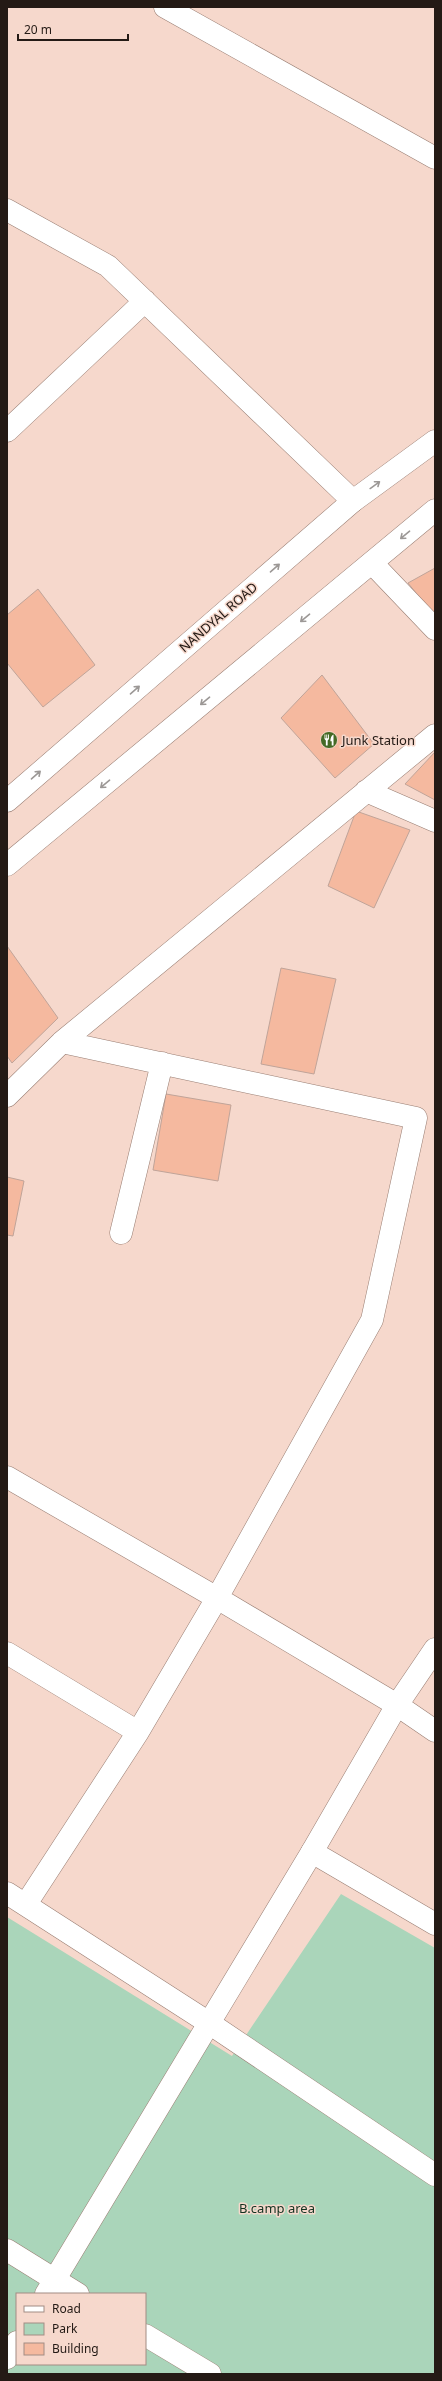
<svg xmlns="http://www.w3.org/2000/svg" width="442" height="2381" font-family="'Noto Sans',sans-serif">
  <rect width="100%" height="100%" fill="#f6d8cc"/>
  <path fill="#aad5ba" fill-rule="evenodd" d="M341 1894 435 1948V2374H7V1917L232 2056ZM17 2294H145V2364H17Z"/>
  <path fill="#f5b99f" stroke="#c0a499" d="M435 568V617L408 583Z
    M38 589 95 665 43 707 7 663V615Z
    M322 675 374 744 335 778 281 718Z
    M435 752V800L405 784Z
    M356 811 410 830 374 908 328 886Z
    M7 946 58 1018 12 1063 7 1056Z
    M281 968 336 979 314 1074 261 1064Z
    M166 1094 231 1105 218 1181 153 1170Z
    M7 1177 24 1181 13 1236 7 1235Z"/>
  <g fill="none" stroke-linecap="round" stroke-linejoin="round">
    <g stroke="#997e73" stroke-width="23">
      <path id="minor" d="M165 7 435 158
        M7 210 108 266 353 501
        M7 431 145 301
        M372 563 435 629
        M366 791 435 821
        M7 1096 62 1042 435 735
        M121 1233 162 1063
        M7 1477 217 1598 397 1705 435 1731
        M7 1653 138 1732
        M312 1852 435 1924
        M7 1893 209 2023 435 2175
        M26 1904 138 1732 217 1598 372 1320 416 1118 62 1042
        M7 2250 78 2294
        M145 2335 210 2374"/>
    </g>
    <g stroke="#997e73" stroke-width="23">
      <path id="tertiary" d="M46 2294 312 1852 397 1705 435 1649
        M7 2358 17 2342"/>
    </g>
    <g stroke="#997e73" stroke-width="23">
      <path id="primary" d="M7 801 353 501 435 441
        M7 865 435 510"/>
    </g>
    <use href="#minor" stroke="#fff" stroke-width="22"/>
    <use href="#tertiary" stroke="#fff" stroke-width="22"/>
    <use href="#primary" stroke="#fff" stroke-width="22"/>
  </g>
  <defs><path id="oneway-shaft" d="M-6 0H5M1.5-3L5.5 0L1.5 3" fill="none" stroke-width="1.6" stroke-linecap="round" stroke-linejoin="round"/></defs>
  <g stroke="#9c9896">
    <use href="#oneway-shaft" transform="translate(375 485) rotate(-36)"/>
    <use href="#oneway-shaft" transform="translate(405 535) rotate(140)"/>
    <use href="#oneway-shaft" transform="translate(275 568) rotate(-41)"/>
    <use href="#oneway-shaft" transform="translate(305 618) rotate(140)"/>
    <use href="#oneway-shaft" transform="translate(135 690) rotate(-41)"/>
    <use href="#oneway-shaft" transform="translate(205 701) rotate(140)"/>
    <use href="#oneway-shaft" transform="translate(36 775) rotate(-41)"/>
    <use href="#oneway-shaft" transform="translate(105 784) rotate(140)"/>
  </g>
  <defs>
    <g id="restaurant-disc" transform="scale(0.9)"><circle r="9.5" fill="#446a25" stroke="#f6d8cc"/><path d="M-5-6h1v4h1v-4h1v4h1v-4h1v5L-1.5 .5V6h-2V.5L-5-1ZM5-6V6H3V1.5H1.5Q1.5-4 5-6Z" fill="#fff"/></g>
  </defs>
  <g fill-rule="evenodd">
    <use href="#restaurant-disc" x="329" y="740"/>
  </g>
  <g text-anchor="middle" stroke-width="3" stroke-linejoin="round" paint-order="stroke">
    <g font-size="13" fill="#241a15" stroke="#f6d8cc">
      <text transform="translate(218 617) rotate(-41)" y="5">NANDYAL ROAD</text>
    </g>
    <g font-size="13" fill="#241a15" stroke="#f6d8cc" text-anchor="start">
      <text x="342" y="745">Junk Station</text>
    </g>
    <g font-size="13" fill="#113220" stroke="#f6d8cc">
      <text x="277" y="2213">B.camp area</text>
    </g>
  </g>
  <rect width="442" height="2381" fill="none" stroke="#241a15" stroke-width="16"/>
  <rect x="16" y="2293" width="130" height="72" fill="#f6d8cc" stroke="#a28c83"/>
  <rect x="24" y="2306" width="20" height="6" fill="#ffffff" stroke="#a28c83"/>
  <text x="52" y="2313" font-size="12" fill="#241a15">Road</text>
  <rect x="24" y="2323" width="20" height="12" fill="#aad5ba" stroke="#a28c83"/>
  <text x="52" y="2333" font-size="12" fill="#241a15">Park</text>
  <rect x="24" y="2343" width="20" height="12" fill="#f5b99f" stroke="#a28c83"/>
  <text x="52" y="2353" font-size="12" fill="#241a15">Building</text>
  <path d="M18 34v6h110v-6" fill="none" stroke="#241a15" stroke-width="2"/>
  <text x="24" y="34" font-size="12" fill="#241a15" stroke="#f6d8cc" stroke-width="3" paint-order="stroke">20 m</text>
</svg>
